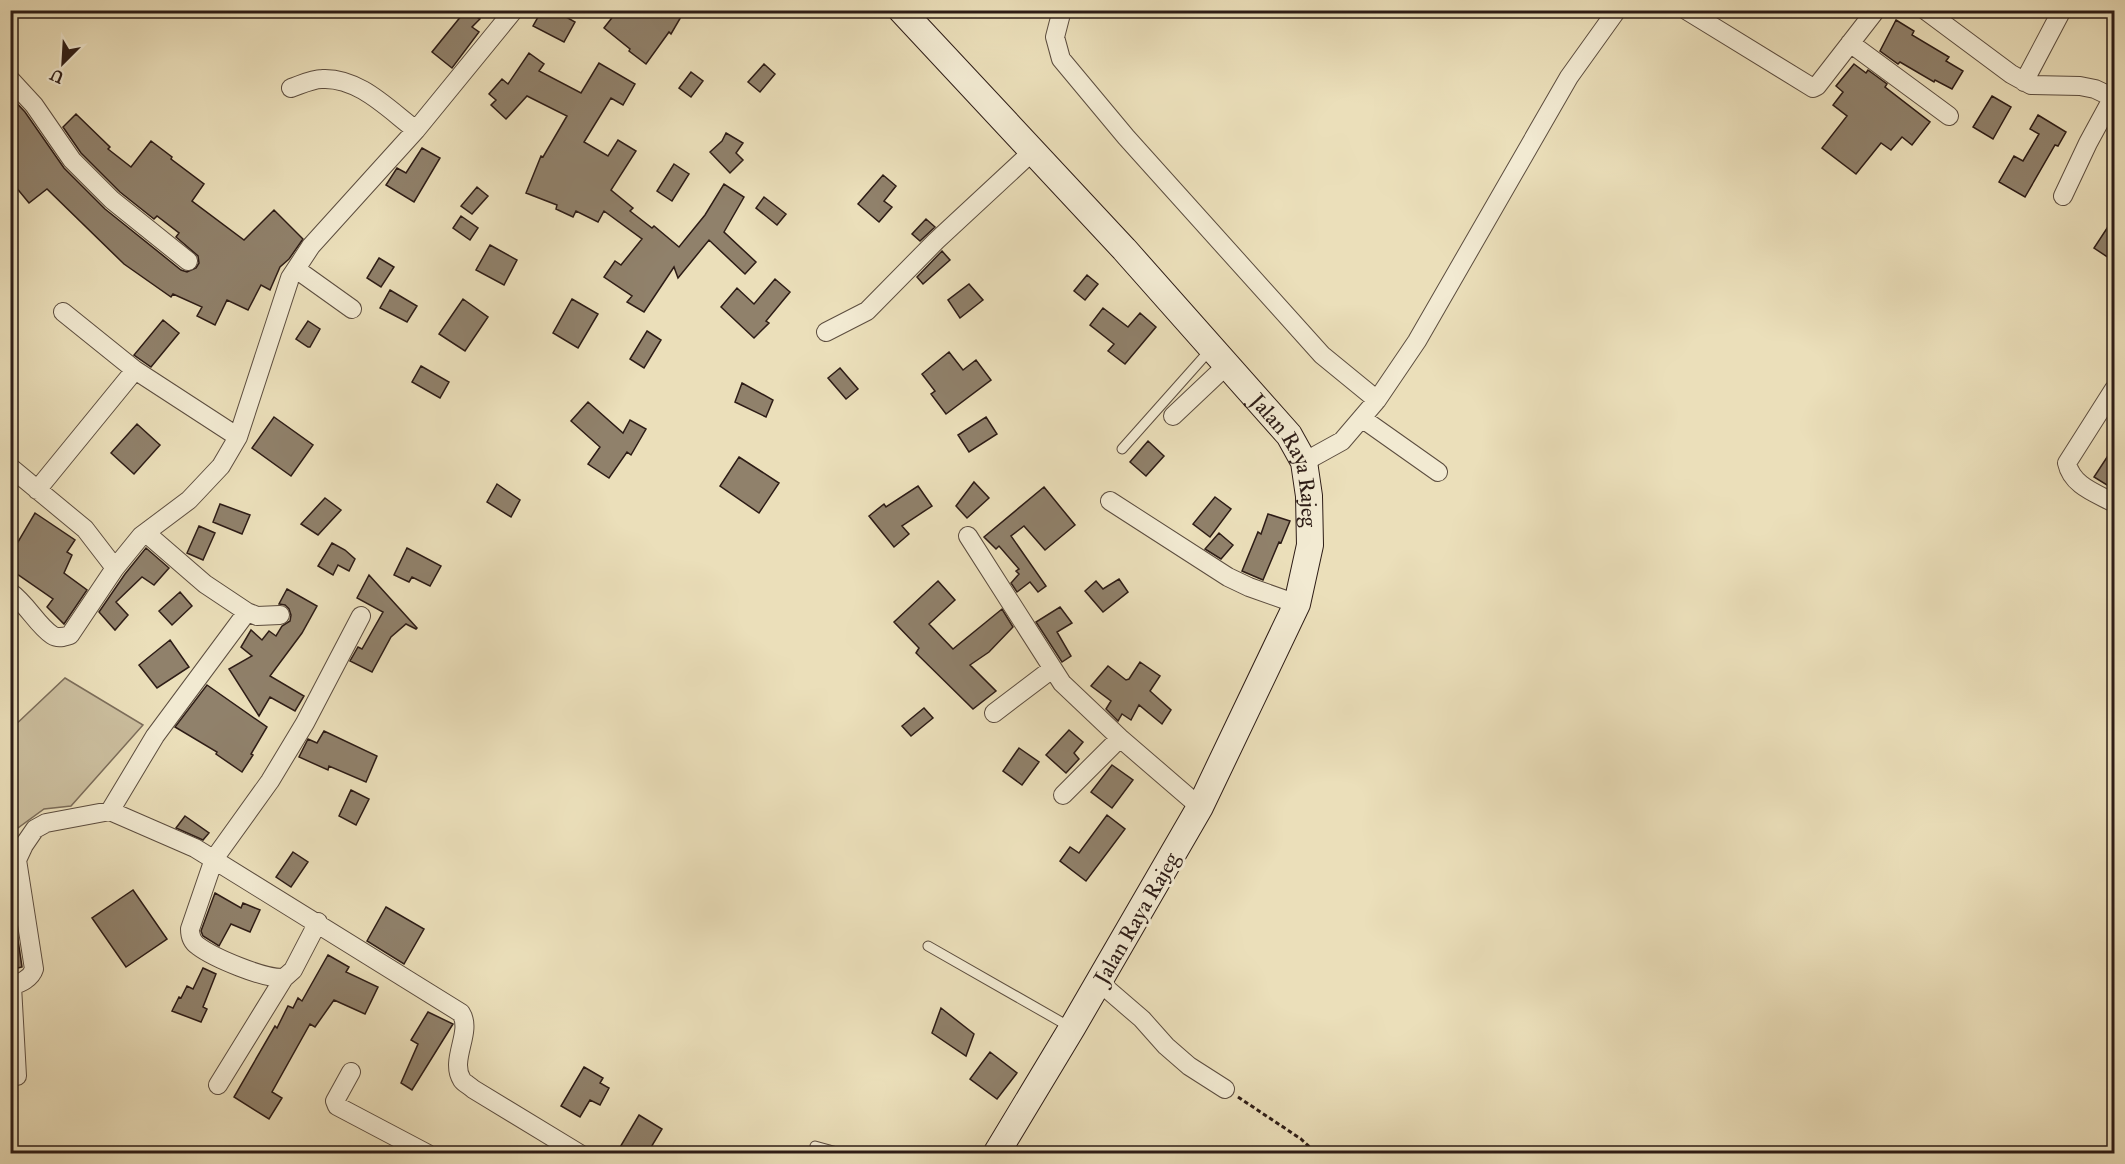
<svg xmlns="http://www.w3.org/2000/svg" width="2125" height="1164" font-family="'IM FELL Great Primer',serif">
  <rect width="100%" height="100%" fill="#ebdfba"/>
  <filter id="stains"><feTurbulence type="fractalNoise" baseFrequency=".00333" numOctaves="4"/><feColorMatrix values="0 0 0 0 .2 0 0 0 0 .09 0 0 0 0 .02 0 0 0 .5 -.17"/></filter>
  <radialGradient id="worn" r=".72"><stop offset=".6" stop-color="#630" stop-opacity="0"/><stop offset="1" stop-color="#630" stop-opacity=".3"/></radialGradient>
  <path fill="#cbbe9e" stroke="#7c6d5a" stroke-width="1.5" d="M65 678 143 725 71 806 44 809 11 833V729Z"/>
  <path fill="#90816b" stroke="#2d1c16" stroke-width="1.5" d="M466 10 480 19 472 27 479 32 452 68 432 52Z
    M542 10H554L575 22 564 42 533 26Z
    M618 10H685L671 34 669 32 646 64 629 51 630 49 604 28Z
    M1896 20 1914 31 1912 35 1949 57 1946 61 1963 71 1952 89 1935 80 1934 82 1900 62 1898 64 1880 51Z
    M529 53 544 64 539 71 581 93 599 63 635 84 623 105 611 98 584 142 608 156 618 140 636 151 611 190 633 208 630 211 652 228 654 226 679 247 705 215 724 184 744 197 724 232 756 262 745 274 709 240 678 278 674 267 644 312 627 302 632 296 604 277 615 261 621 265 642 239 604 211 598 222 576 211 573 217 556 209 557 205 526 193 541 156 543 157 567 116 527 96 506 119 491 105 496 100 489 94 502 79 508 84Z
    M764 64 775 74 760 92 748 82Z
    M1854 64 1866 73 1868 70 1887 84 1885 87 1930 122 1912 145 1902 137 1891 150 1881 143 1856 174 1822 148 1847 116 1833 105 1843 92 1836 86Z
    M691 72 703 81 691 97 679 88Z
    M10 96 25 112 64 168 105 209 181 270 187 272 196 268 199 263 198 256 176 237 179 233 157 216 154 219 120 192 81 153 63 127 76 114 110 147 108 149 131 167 151 141 172 157 171 159 204 184 192 201 244 240 274 210 303 239 289 259 280 267 270 290 261 285 248 310 227 300 215 325 197 316 202 307 173 294 171 297 124 264 47 189 29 203 10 180Z
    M1992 96 2011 107 1993 139 1973 127Z
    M2038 115 2066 132 2058 146 2055 145 2025 197 1999 182 2014 156 2023 161 2039 134 2030 129Z
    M726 133 743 143 736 153 743 160 730 173 710 152 722 141Z
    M422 148 440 158 414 202 386 185 397 168 406 173Z
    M674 164 689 174 672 201 657 191Z
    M883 175 896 186 884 201 892 207 879 222 858 204Z
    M477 187 488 196 472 214 461 206Z
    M764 197 786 214 777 225 756 208Z
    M461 216 478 228 470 240 453 228Z
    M2115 216V262L2094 248Z
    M926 219 935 227 920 241 912 234Z
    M490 245 517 260 504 285 476 270Z
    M942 251 950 260 923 284 917 277Z
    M379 258 394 267 381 287 367 278Z
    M1087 275 1098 284 1085 300 1074 291Z
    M775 279 790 292 766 321 769 323 754 338 721 307 737 288 754 304Z
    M969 284 983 300 960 318 948 300Z
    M390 290 417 306 407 322 380 308Z
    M463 299 488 317 465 351 439 334Z
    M572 299 598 314 578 348 553 333Z
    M1103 308 1128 327 1140 313 1156 327 1125 364 1108 351 1114 344 1090 325Z
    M163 320 179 333 151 367 134 355Z
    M308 321 320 329 310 347H308L296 339Z
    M647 331 661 340 644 368 630 359Z
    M949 352 963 370 976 360 991 380 946 414 931 394 935 391 922 374Z
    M421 366 449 382 440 398 412 382Z
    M840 368 858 389 846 399 828 378Z
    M742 383 773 400 766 417 735 402Z
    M588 402 623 433 630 420 646 429 631 455 627 452 609 478 588 464 600 447 571 421Z
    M274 417 313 445 291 476 252 448Z
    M986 417 997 434 969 452 958 435Z
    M137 424 160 445 134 474 111 453Z
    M1148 441 1164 456 1146 476 1130 462Z
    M2115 445V490L2094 477Z
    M739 457 779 483 759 513 720 486Z
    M974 482 989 498 967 518 956 506Z
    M497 484 520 500 511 517 487 502Z
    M918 486 932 506 902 526 909 534 894 547 869 516 884 504 886 507Z
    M1044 487 1075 525 1045 550 1024 526 1011 536 1046 586 1038 592 1030 582 1017 592 1011 583 1019 574 1016 571 1019 569 999 546 996 549 984 537Z
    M1215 497 1231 509 1210 537 1193 524Z
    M325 498 341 510 318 535 301 524Z
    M220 504 250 515 242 534 213 522Z
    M35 513 75 540 67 552 72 555 64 573 87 590 64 624 47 607 53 599 10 569V532L18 542Z
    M1268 514 1290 521 1281 543 1279 542 1263 580 1242 571 1258 532 1261 534Z
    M199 526 215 533 203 560 187 553Z
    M1219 533 1233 545 1221 559 1205 549Z
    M332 543 345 550 355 559 349 571 338 565 333 575 318 566Z
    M146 548 169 568 154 585 142 577 116 602 128 615 115 630 99 612 125 574Z
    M407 548 441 566 430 586 412 577 409 582 394 575Z
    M369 575 417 628 416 629 406 624 391 637 372 672 350 661 358 647 362 649 383 612 357 598Z
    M1119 579 1128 592 1103 612 1085 591 1096 581 1103 589Z
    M938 581 955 600 929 624 953 649 1002 609 1013 627 989 652 970 665 996 691 973 709 916 653 919 648 894 622Z
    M287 589 317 606 302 633 270 676 304 696 295 711 270 697 259 716 229 669 252 656 241 647 251 630 262 640 269 631 276 636 282 626 290 621 291 615 289 609 285 605 279 604Z
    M180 592 192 606 172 625 159 611Z
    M1060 607 1072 623 1057 632 1071 656 1062 662 1036 622Z
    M170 640 189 667 157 688 139 665Z
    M1140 662 1160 676 1150 691 1171 710 1162 724 1139 705 1131 720 1122 714 1118 721 1106 709 1111 701 1091 686 1108 666 1126 680 1129 679Z
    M207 685 267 727 251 754 253 755 242 772 216 754 217 752 175 727Z
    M924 708 933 718 911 736 902 726Z
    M1069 730 1083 742 1074 753 1079 759 1066 773 1046 755Z
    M324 731 377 756 366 782 329 766 328 770 299 757 308 739 317 743Z
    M1019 748 1039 762 1022 785 1003 771Z
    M1112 765 1133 780 1112 808 1091 792Z
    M351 790 369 799 356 825 339 816Z
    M1107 815 1125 829 1086 881 1060 861 1070 847 1079 853Z
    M185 816 209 833 203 840 176 828Z
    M293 852 308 862 291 887 276 877Z
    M133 890 167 939 126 967 92 918Z
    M215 893 241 908 243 903 260 910 250 932 231 924 219 946 203 936 201 931Z
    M386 907 424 929 404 964 367 941Z
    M10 913H14L22 967 10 970Z
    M328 955 349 967 346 972 378 987 365 1014 334 1000 315 1027 310 1024 272 1092 282 1098 269 1119 234 1097 275 1026 277 1028 288 1006 293 1008 298 998 302 1001Z
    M203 968 216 974 203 1007 207 1009 201 1022 172 1011 179 997 181 998 187 986 193 989Z
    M941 1008 974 1034 966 1056 932 1033Z
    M428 1012 453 1024 412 1090 401 1083 418 1044 411 1040Z
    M990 1052 1017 1073 997 1099 970 1079Z
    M584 1067 603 1078 600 1083 609 1088 600 1105 590 1100 580 1117 561 1106Z
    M639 1115 662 1129 647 1154H616Z"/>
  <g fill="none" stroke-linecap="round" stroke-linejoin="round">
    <g stroke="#5c4d3f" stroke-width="11">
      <path id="lane" d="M1122 449 1210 350
        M928 946 1070 1027
        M815 1146 844 1154"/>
    </g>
    <g stroke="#5c4d3f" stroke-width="20">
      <path id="street" d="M1062 10 1055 37 1061 59 1126 137 1322 355 1377 400
        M1686 10 1813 88 1817 86 1876 10
        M1925 10 2011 74 2031 85 2080 86 2095 89 2114 98
        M1850 43 1949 116
        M10 79 34 105 72 160 112 200 188 261
        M2024 82 2062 10
        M291 88C300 85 312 79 322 79 359 77 389 110 416 130
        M2063 196 2088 143 2113 97
        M296 269 352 309
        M63 312 135 370
        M826 332 867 311 936 241 1033 151
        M2114 389 2067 463C2072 486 2096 493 2114 503
        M1173 416 1227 365
        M1363 419 1438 472
        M1304 462 1342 441 1377 400 1417 341 1569 77 1617 10
        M10 467 85 529 115 568
        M37 490 135 370 238 437
        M1110 501 1228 577 1249 587 1297 604
        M146 533 205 584 247 612 257 616 280 615
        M968 536 1062 683 1120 738 1200 807
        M10 592C27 604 37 625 52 635 58 639 64 637 70 635L115 568 141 536 189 500 221 466 238 437 290 278 311 246 416 130 514 10
        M994 713 1052 669
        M1063 795 1120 738
        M110 811 155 736 247 612
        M318 922 293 970 284 978C264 979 214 958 198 946 192 942 190 936 190 929L214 859 270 781 305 723 361 616
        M1099 982 1142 1019 1166 1046 1189 1066 1225 1089
        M12 986 17 1076
        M10 987C20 983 31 979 34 969L17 860 24 845 35 829 46 823 110 811 195 848 461 1013C473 1032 449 1060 462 1080 464 1083 470 1086 473 1089L580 1154
        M351 1072 335 1101 337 1106 428 1154
        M218 1085 284 978"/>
    </g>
    <g stroke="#2d1c16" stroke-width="28">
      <g id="secondary">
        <path id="s1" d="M901 10 1124 249 1289 435 1304 462 1309 496 1310 545 1297 604 1200 807 1072 1028 996 1154"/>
      </g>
    </g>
    <path stroke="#2d1c16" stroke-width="3" stroke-dasharray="4.5 3" stroke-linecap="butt" d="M1238 1097 1301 1139 1317 1154"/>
    <use href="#lane" stroke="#f2ead2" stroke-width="9"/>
    <use href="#street" stroke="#f2ead2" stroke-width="18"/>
    <use href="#secondary" stroke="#f2ead2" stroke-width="26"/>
  </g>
  <g text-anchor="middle" stroke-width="6" stroke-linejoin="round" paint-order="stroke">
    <g font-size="22" fill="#2d1c16" stroke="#f2ead2">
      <text dy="8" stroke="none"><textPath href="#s1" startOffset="598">Jalan Raya Rajeg</textPath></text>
      <text transform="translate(1136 918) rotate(-60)" y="8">Jalan Raya Rajeg</text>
    </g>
  </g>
  <rect width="2125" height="1164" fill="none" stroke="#ebdfba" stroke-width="36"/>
  <rect x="12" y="12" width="2101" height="1140" fill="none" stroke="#2d1c16" stroke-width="3"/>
  <rect x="18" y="18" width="2089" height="1128" fill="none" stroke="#2d1c16" stroke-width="1.5"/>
  <g transform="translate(63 63) rotate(204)" stroke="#f2ead2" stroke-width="4.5" paint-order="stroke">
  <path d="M0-4.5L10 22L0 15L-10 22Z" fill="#2d1c16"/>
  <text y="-9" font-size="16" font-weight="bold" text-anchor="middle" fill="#2d1c16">U</text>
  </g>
  <rect width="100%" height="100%" filter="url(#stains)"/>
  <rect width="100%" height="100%" fill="url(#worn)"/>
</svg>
